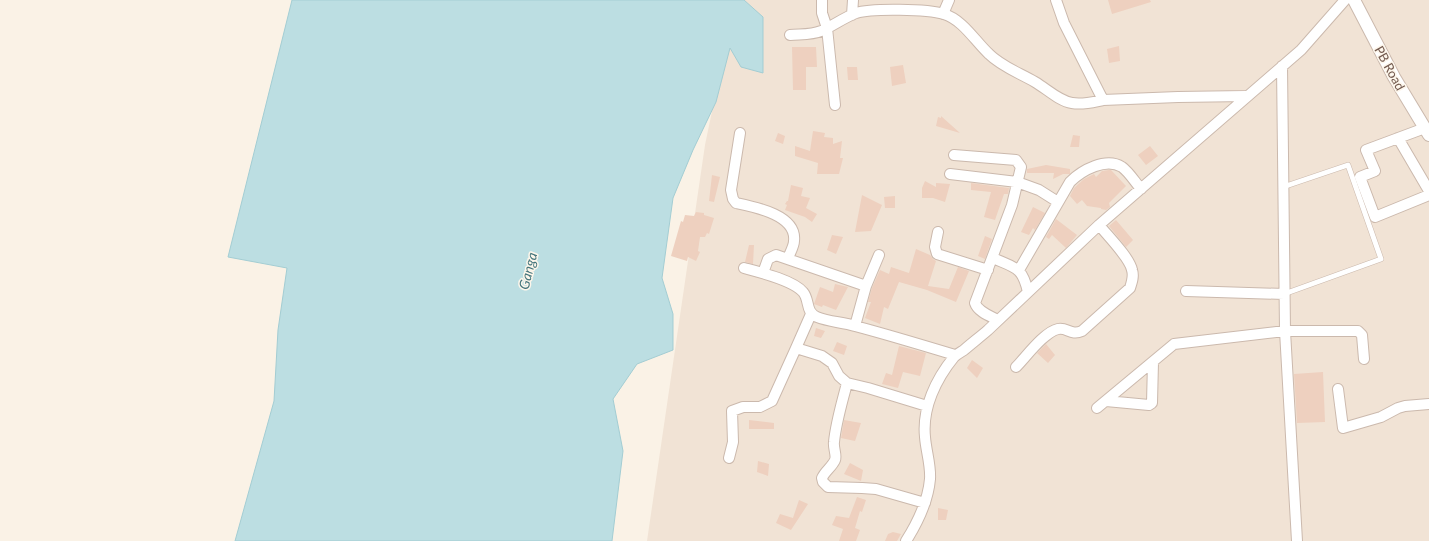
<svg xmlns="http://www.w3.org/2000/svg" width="1429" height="541" font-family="Lato,sans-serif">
  <rect width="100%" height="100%" fill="#faf2e6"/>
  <path fill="#f1e3d5" d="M735 0H1429V541H647L705 145Z"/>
  <path fill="#bcdee2" stroke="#a3cdd3" d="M292 0H744L763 17V73L741 67 730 48 716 102 693 150 673 198 662 278 673 314V350L637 364 613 399 623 451 612 541H235L274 401 278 330 287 268 228 257Z"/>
  <path fill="#eed0bf" d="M1108 0H1150L1151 2 1112 14Z
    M1119 46 1120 61 1109 63 1107 49Z
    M792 47H816L817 67H806V90H793Z
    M903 65 906 83 892 86 890 67Z
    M847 67H857L858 80H848Z
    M941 116 960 133 936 126 938 117 941 118Z
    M813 131 825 133 824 137 833 138V144L842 141 840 158H843L839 174H817L818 163 795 156V146L810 151Z
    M778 133 785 136 783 144 775 141Z
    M1073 135 1080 136 1079 147H1070Z
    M1150 146 1158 156 1146 165 1138 155Z
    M1046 165 1070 169V174H1063L1053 179 1054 173H1027V169Z
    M1109 170H1111L1126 186 1109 203 1110 207 1106 210 1101 209V208L1087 206 1082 200 1077 204 1070 196 1074 188 1084 179 1094 174 1096 177 1102 171Z
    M712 175 720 177 714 202 709 201Z
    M925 181 936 187V183L950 184 945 202 933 198H922V188Z
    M971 183 1009 188 1008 194H1004L995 220 984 217 991 192 971 190Z
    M791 185 803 188 801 196 810 198 806 208 817 214 812 222 805 217 785 210 787 205 785 204 787 201H788Z
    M862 195 882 205 871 231 855 232Z
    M895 196V208H885L884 197Z
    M1033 207 1045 213 1035 230 1033 228 1029 235 1021 232Z
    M696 212 704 213V215L714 218 709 234 707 233 705 237H700L698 251 700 252 696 261 688 257 687 261 671 256 681 221 683 222 685 215 694 216Z
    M1056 219 1077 235 1066 248 1052 235 1049 239 1046 237Z
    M1116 220 1133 240 1126 247 1109 226Z
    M832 235 843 237 836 254 827 250Z
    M985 236 992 239 985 259 978 256Z
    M749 245H754L753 264 745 262Z
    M916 249 930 255 933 259 936 261 928 286 949 289 958 267 969 271 956 302 927 290 899 282 888 309 884 307 880 324 865 318 871 302H868L872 288 880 270 889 274 891 267 909 273Z
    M835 284 848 287 836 310 823 305 822 307 814 304 820 287 833 292Z
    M816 328 825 331 821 338 814 336Z
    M837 342 847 346 844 355 833 351Z
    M1046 344 1055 355 1048 363 1037 353Z
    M899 346 926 353 920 376 903 372 898 388 882 384 886 373 892 375Z
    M972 360 983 368 977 378 967 368Z
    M1323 372 1325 422 1297 423 1294 374Z
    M749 420 774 423V429H749Z
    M844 420 861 423 855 441 841 438Z
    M758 461 769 464 768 476 757 472Z
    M850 463 863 470 861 481 844 474Z
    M857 497 866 500 862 512 860 511 855 528 860 530 856 541H839L843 529 832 525 836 516 849 518Z
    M799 500 808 504 791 530 776 523 780 514 793 518Z
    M938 508 948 510 946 520H938Z
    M893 532 901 534 897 541H885L888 534Z"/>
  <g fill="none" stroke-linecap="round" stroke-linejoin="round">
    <g stroke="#cbb9ad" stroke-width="6">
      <path id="service" d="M1283 187 1348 165 1381 259 1284 294"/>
    </g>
    <g stroke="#cbb9ad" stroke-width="12">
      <path id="minor" d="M822 0V13L827 28 835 105
        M1056 0 1064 23 1103 100 1178 97 1246 96
        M943 14 949 0
        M852 15 853 0
        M790 35C800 34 812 35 821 31 833 26 843 18 856 13 871 8 928 9 944 14 963 20 975 41 989 54 1002 67 1020 73 1035 82 1047 89 1059 101 1072 103 1083 105 1093 102 1103 100
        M1282 66 1285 331H1358L1362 335 1364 359
        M1425 128 1366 150 1375 171 1360 177 1375 217 1429 195
        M740 133 731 190 733 199 736 203C755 207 797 215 794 241 794 246 790 253 788 258
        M1398 138 1429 191
        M954 155 1016 160 1021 167 1012 205 975 303C978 312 990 316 998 320
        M950 174 1017 182 1039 190 1058 202
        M938 232 935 247 937 254 988 270
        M993 258C1015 268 1022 266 1028 292
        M744 268C759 272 793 280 803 292 810 300 805 312 817 317 829 322 843 322 855 326 889 335 922 345 955 355
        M1019 270 1070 182C1082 170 1106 157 1122 167 1129 172 1135 182 1141 189
        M763 273 768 259 776 255 866 286
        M1186 291 1284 294
        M811 314 796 348 822 356 832 363 839 376 847 383 868 388 927 406
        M855 326 866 286 879 255
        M1016 367C1026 357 1044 332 1058 329 1067 327 1071 336 1082 331L1130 288C1132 282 1134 276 1132 270 1130 258 1107 235 1099 225
        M847 383C842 403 836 422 834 442 833 448 837 455 835 460 832 467 825 471 822 478L823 482 828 487 862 488 876 489 925 503
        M1338 389 1343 428 1381 417 1398 408 1405 406 1429 404
        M1106 401 1149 405 1152 403 1153 362
        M1097 408 1174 344 1285 331 1297 541
        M729 458 733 442 732 411 743 407H760L772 401 796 348
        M906 541C918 522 928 502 930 479 931 465 926 451 925 437 922 408 936 379 954 357 957 354 961 352 964 350 972 343 980 337 988 330L1099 225 1301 50 1345 0"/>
    </g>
    <g stroke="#cbb9ad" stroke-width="14">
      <path id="tertiary" d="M1354 0 1394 77 1429 135"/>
    </g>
    <use href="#service" stroke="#fff" stroke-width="5"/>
    <use href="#minor" stroke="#fff" stroke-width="10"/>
    <use href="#tertiary" stroke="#fff" stroke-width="12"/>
  </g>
  <g text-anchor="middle" stroke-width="3" stroke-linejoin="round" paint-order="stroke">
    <g font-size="13" fill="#71584d" stroke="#fdf6eb">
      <text transform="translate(1390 68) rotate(61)" y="5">PB Road</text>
    </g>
    <g font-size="14" font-style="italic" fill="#45757c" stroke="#fdf6eb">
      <text transform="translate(528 271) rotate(-76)" y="5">Ganga</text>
    </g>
  </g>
</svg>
